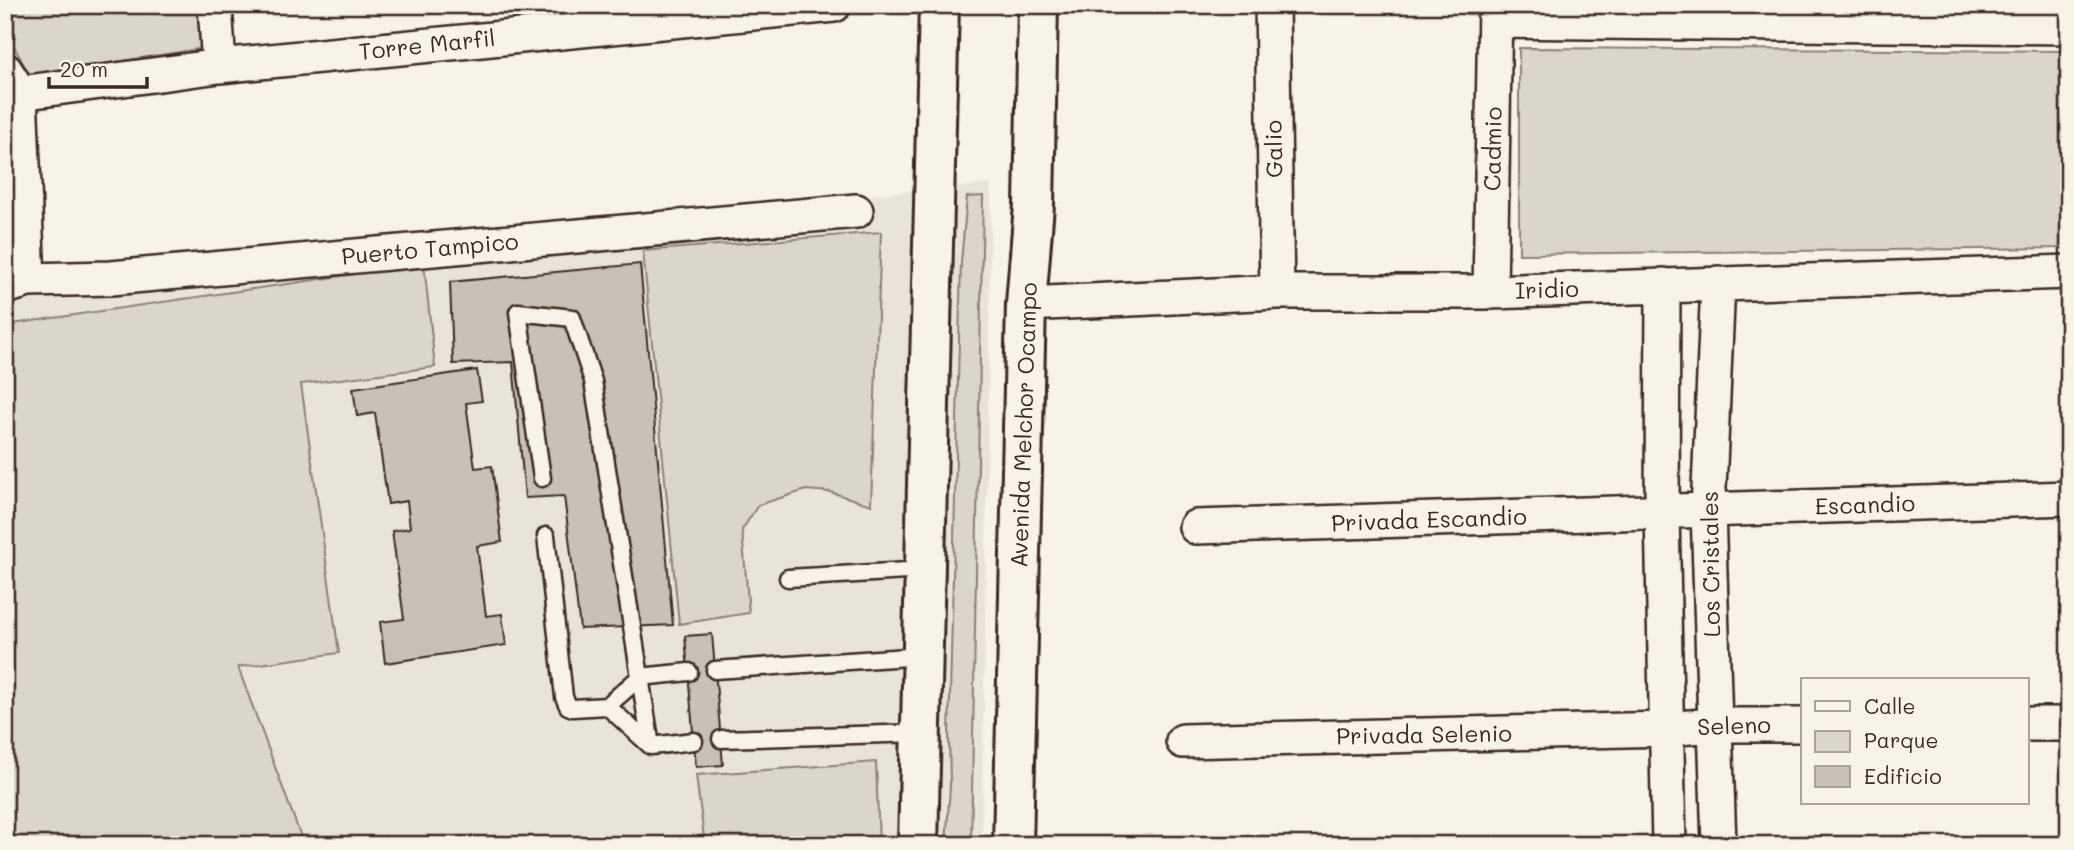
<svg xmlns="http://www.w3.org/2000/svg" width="2074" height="850" font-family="Mali,sans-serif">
  <rect width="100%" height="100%" fill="#f7f3e8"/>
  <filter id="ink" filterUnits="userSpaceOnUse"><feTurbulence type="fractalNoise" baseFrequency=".0143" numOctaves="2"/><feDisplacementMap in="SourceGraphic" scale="14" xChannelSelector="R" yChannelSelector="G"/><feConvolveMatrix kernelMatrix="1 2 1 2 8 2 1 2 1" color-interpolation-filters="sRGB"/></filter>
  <g filter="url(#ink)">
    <path fill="#e9e4d9" d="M991 184 982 845H5V275Z"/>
    <path fill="#dbd6cb" stroke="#8b8074" stroke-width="2" d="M5 5H207L210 47 30 76 5 30Z
      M1519 48 2069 51V248L1519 254Z
      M983 196 971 845H946L950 786 949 735 961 262 967 197Z
      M881 232 871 505 830 492 806 490 758 505 742 530 749 613 679 624 643 251Z
      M424 264 435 367 301 384 339 653 238 667 304 845H5V325Z
      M876 762 879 845H498L704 838 696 775Z"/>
    <path fill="#c8c1b6" stroke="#3b2a1e" stroke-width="2" d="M640 264 673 625 580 629 564 496 525 498 513 362 453 364 450 282Z
      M477 370 482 401 466 403 475 468 492 466 502 542 477 546 486 616 502 614 506 645 385 663 380 622 404 619 392 531 410 528 407 501 388 504 375 413 357 416 353 388Z
      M712 634 723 765 696 767 685 636Z"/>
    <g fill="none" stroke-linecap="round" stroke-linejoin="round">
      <g stroke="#3b2a1e" stroke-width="21">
        <path id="lane" d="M542 478 518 312 572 318 593 381 651 746
          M546 536 564 697 568 706 573 708 607 706 640 677 689 672
          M788 578 924 570
          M715 670 922 656
          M607 706 651 746 694 741
          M721 739 921 733"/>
      </g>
      <g stroke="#3b2a1e" stroke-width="38">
        <path id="street" d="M215 5 219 66
          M1272 5 1277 292
          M1496 21 2069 27
          M5 70 20 93 28 280
          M20 93 219 66 834 5
          M1718 283 1708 511 1719 845
          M1663 285 1662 513 1669 845
          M5 287 28 280 111 278 856 211
          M1490 292 1495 5
          M1026 304 1277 292H1490L2069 272
          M1196 527 2069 498
          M2027 724H2069
          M1183 741 1666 729 1714 725H1803"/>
      </g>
      <g stroke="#3b2a1e" stroke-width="44">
        <path id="secondary" d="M918 845 939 5
          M1013 845 1026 304 1034 205 1038 5"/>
      </g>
      <path stroke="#3b2a1e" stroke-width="4.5" stroke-dasharray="7 5" stroke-linecap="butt" d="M5 21 15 39"/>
      <use href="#lane" stroke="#f7f3e8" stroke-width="16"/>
      <use href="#street" stroke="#f7f3e8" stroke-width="33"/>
      <use href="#secondary" stroke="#f7f3e8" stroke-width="38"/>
    </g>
  </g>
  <g text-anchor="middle" stroke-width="7" stroke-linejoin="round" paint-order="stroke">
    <g font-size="23" fill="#3b2a1e" stroke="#f7f3e8">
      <text transform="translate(427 45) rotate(-6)" y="8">Torre Marfil</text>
      <text transform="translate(1274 149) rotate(-91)" y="8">Galio</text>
      <text transform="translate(1493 149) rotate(-89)" y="8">Cadmio</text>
      <text transform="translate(430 249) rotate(-5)" y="8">Puerto Tampico</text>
      <text transform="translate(1547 290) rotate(-2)" y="8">Iridio</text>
      <text transform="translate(1024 425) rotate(-88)" y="8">Avenida Melchor Ocampo</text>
      <text transform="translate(1865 505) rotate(-2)" y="8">Escandio</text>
      <text transform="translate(1429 520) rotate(-2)" y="8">Privada Escandio</text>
      <text transform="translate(1711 564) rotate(-91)" y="8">Los Cristales</text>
      <text transform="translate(1734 726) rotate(-2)" y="8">Seleno</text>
      <text transform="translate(1424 735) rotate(-1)" y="8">Privada Selenio</text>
    </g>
  </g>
  <rect width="2074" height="850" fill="none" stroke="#f7f3e8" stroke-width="28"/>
  <rect x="14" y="14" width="2046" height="822" fill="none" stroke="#3b2a1e" stroke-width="2.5" filter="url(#ink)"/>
  <rect x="1801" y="678" width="228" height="126" fill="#f7f3e8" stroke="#aca397" stroke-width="2"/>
  <rect x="1815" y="701" width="35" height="10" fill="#f7f3e8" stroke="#aca397" stroke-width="2"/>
  <text x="1864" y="714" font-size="21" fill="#3b2a1e">Calle</text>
  <rect x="1815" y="731" width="35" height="21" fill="#dbd6cb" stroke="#aca397" stroke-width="2"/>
  <text x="1864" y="748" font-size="21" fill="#3b2a1e">Parque</text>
  <rect x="1815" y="766" width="35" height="21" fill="#c8c1b6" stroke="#aca397" stroke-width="2"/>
  <text x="1864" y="784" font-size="21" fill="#3b2a1e">Edificio</text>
  <path d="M49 77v10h98v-10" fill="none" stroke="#3b2a1e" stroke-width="3.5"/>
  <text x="60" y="77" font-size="21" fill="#3b2a1e" stroke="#f7f3e8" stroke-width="5" paint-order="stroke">20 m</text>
</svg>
